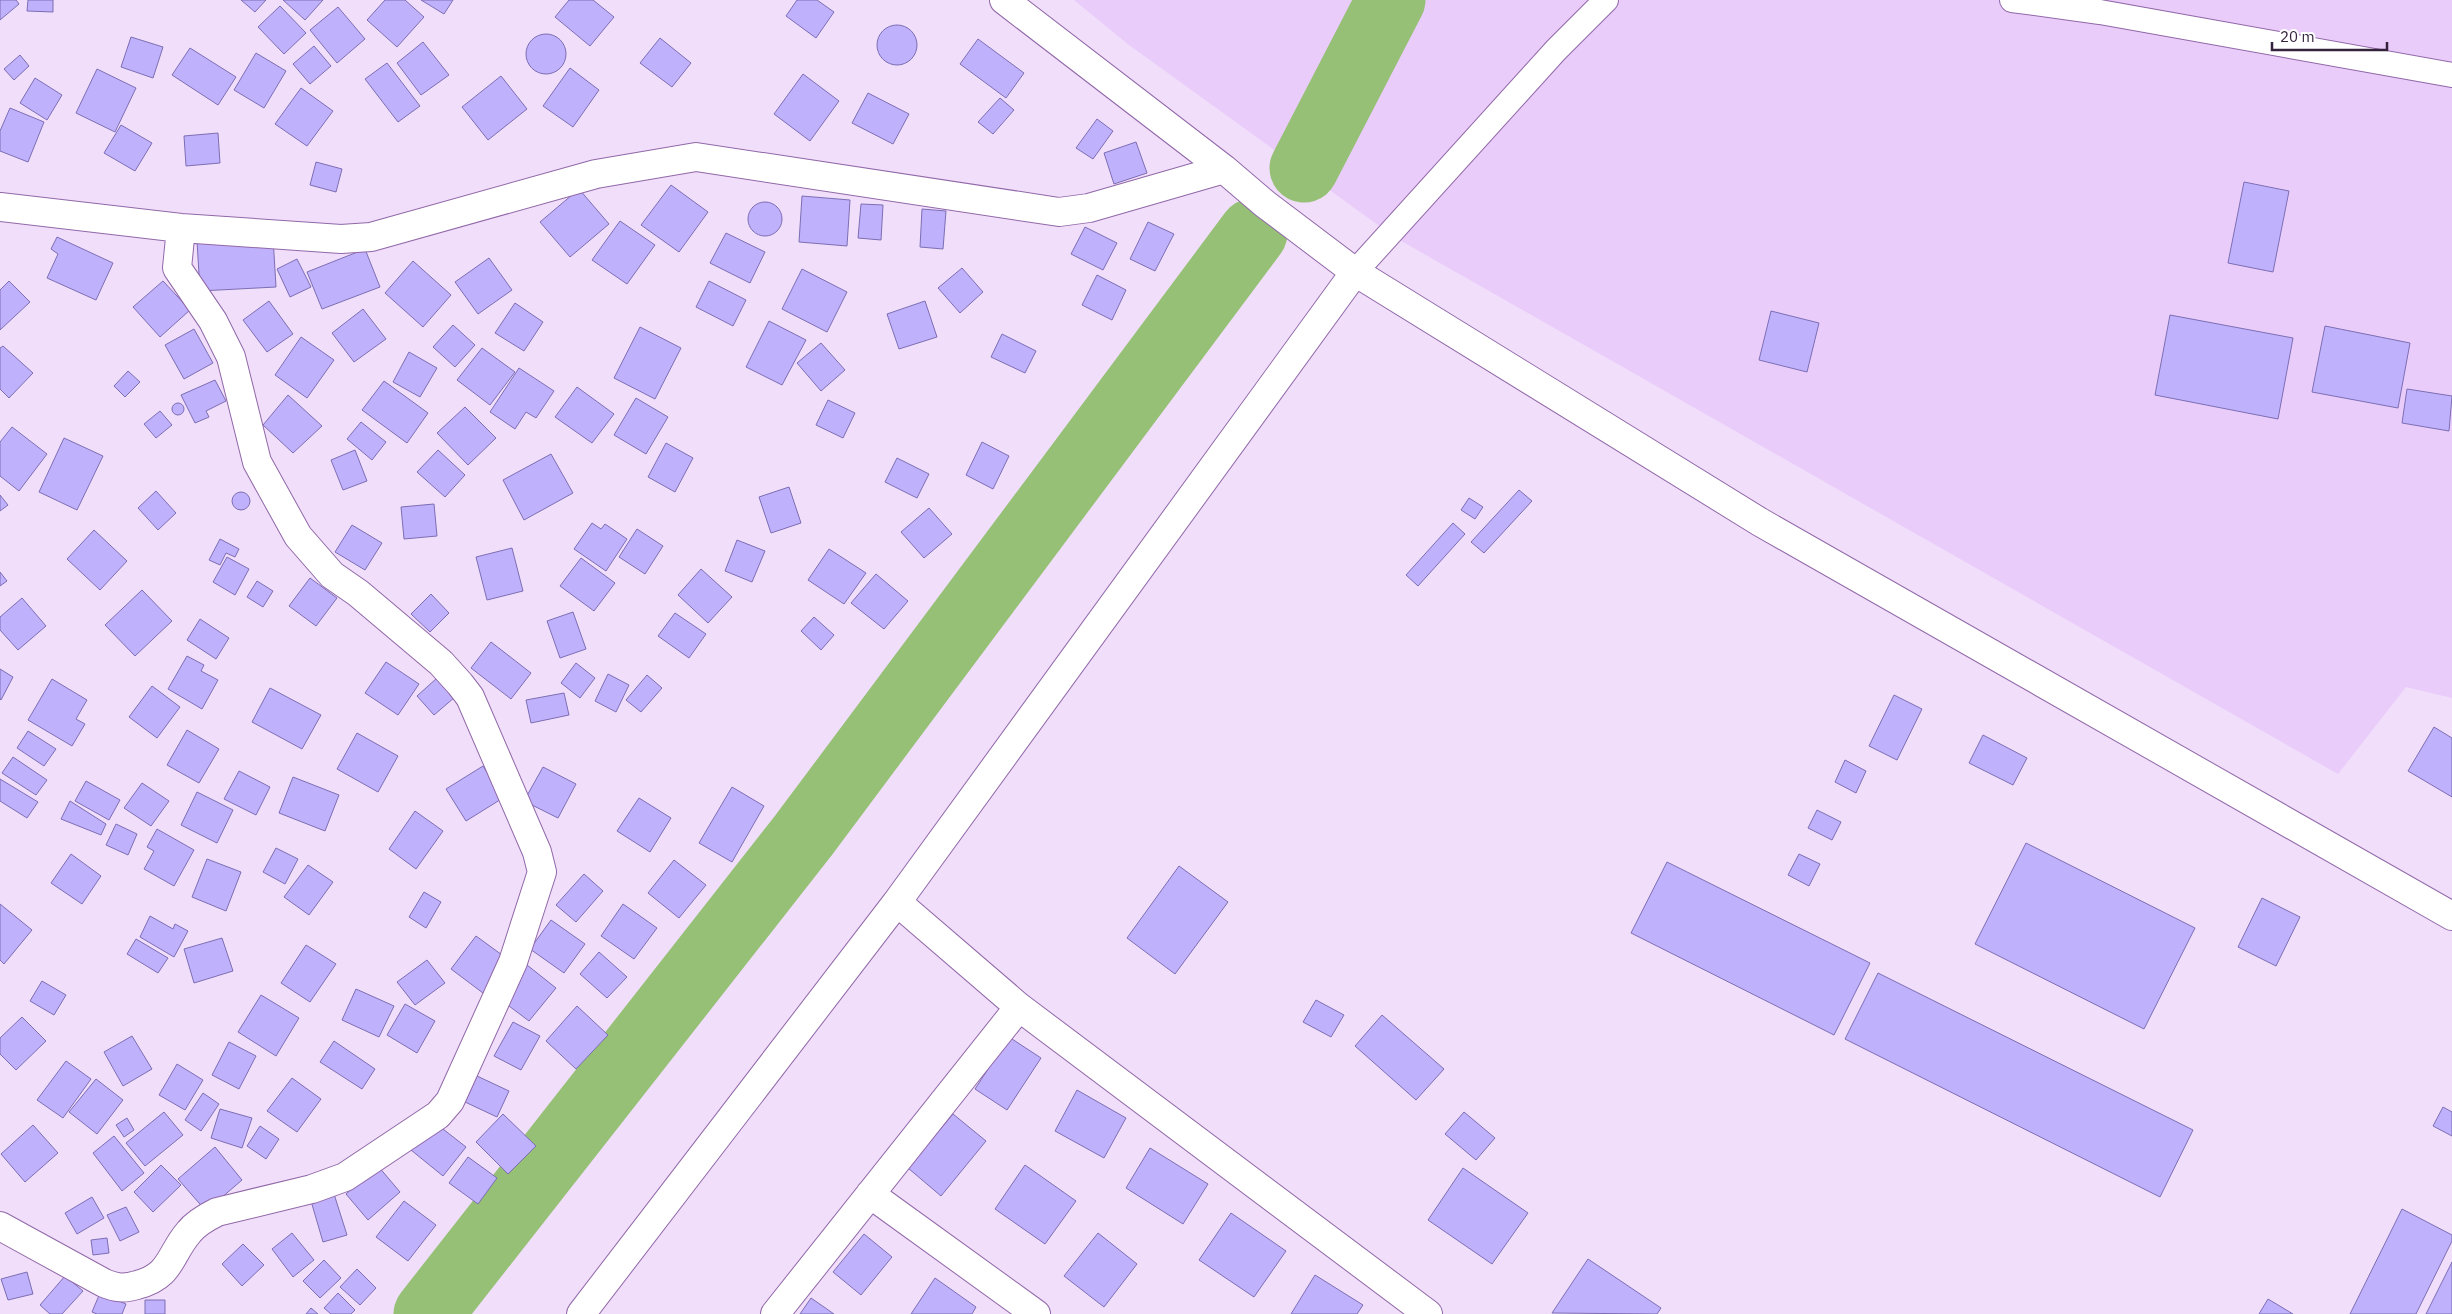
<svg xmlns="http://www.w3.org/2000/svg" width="2452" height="1314" font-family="'IBM Plex Sans',sans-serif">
  <rect width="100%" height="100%" fill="#f0defa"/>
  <path fill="#e9ccfa" d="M1074 0H2452V698L2406 687 2338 774 1396 238 1129 45Z"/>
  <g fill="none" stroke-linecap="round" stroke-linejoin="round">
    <path stroke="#95c075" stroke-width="69" d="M1304 168 1391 0
      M428 1314 803 836 1253 233"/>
  </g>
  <path fill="#c0b1fc" stroke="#7d6eb4" d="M0 0H16L19 4 0 20Z
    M28 0H53V12L27 11Z
    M241 0H266L255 12Z
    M283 0H323L305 20Z
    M385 0H405L424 17 397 47 367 20Z
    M421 0H453L444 14Z
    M569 0H593L614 17 590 46 555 17Z
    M797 0H817L834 12 816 38 786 16Z
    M280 6 306 33 284 54 258 27Z
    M338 7 365 39 337 63 310 30Z
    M877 45a20 20 0 1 1 40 0a20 20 0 1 1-40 0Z
    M526 54a20 20 0 1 1 40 0a20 20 0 1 1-40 0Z
    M131 37 163 47 153 78 121 67Z
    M660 38 691 63 672 87 640 63Z
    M978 39 1024 73 1006 98 960 64Z
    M423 42 449 75 421 95 397 63Z
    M314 46 331 66 310 84 293 64Z
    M190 48 236 77 218 105 172 75Z
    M256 53 286 71 264 108 234 90Z
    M20 55 29 66 14 80 4 69Z
    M387 63 420 106 398 122 365 79Z
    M570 68 599 90 573 127 543 106Z
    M97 69 136 88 115 132 76 113Z
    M803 74 839 101 810 141 774 114Z
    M501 76 527 109 488 140 462 107Z
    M35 78 62 95 47 120 20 103Z
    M301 88 333 111 307 146 275 124Z
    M868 93 909 114 893 144 852 123Z
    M1000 98 1014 110 993 134 978 122Z
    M10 108 44 122 28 162 0 151V131Z
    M1097 119 1113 131 1093 159 1076 148Z
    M121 125 152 143 135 171 104 153Z
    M218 133 220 163 186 166 184 136Z
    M1136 142 1147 173 1114 184 1104 153Z
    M316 162 342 169 336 192 310 185Z
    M2244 182 2289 191 2273 272 2228 263Z
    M671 185 708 212 679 252 641 225Z
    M579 189 609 224 570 257 540 222Z
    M802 196 850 200 847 246 799 242Z
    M748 219a17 17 0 1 1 34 0a17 17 0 1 1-34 0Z
    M861 204 883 205 881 240 858 238Z
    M922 209 946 211 943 249 920 247Z
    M620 221 655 245 627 284 592 260Z
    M1148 222 1174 234 1155 271 1130 259Z
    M1085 227 1117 243 1103 270 1071 254Z
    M726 233 765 252 750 283 710 263Z
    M57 237 113 263 96 300 47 278 58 254 51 249Z
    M273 237 276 287 200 291 197 241Z
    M365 249 380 287 322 309 307 272Z
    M489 258 512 290 478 314 455 282Z
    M297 259 311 287 290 297 277 269Z
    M413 261 451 295 423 327 385 293Z
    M962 268 983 292 960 313 938 288Z
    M802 269 847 292 827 332 782 309Z
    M1097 275 1126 290 1112 320 1082 305Z
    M9 281 30 302 0 330V290Z
    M163 281 190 310 160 337 133 307Z
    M709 281 746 300 733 326 696 307Z
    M269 301 293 334 267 352 243 320Z
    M925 301 937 337 899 349 887 314Z
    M515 303 543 322 524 351 495 333Z
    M363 309 386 339 354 362 332 333Z
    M1771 311 1819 323 1807 372 1759 360Z
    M2170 315 2293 338 2278 419 2155 395Z
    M769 321 806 340 782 385 746 367Z
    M453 325 475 345 455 367 433 347Z
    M2325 326 2410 343 2398 408 2312 392Z
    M640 327 681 348 655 399 614 378Z
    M194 329 213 363 184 379 165 345Z
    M1002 334 1036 351 1025 373 991 357Z
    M301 337 334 360 307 398 275 375Z
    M821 343 845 370 821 391 797 363Z
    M3 346 33 373 9 398 0 389V348Z
    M482 348 515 372 490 405 457 380Z
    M409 352 437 368 420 397 393 382Z
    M519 368 554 391 536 418 526 412 515 429 490 412Z
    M128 371 140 382 125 397 114 386Z
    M215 380 226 401 206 411 209 417 195 423 181 395Z
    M384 381 428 413 407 443 362 410Z
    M577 387 614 414 592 443 555 417Z
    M2407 389 2452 396 2449 431 2402 423Z
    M288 395 322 426 293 453 263 425Z
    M636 398 668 417 646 454 614 435Z
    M828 400 855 413 843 438 816 425Z
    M172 409a6 6 0 1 1 12 0a6 6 0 1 1-12 0Z
    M465 407 496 438 468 465 437 433Z
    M160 411 172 425 156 438 144 424Z
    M361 422 386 442 372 460 347 439Z
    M12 427 47 454 19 491 0 476V442Z
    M64 438 103 456 77 510 39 492Z
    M982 442 1009 456 993 489 966 475Z
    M666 443 693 458 675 492 648 477Z
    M355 450 367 481 343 490 331 460Z
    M438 450 465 475 445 497 417 472Z
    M551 454 573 493 524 520 503 480Z
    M897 458 929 474 917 498 885 482Z
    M789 487 801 523 771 533 759 497Z
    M1519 490 1532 501 1484 553 1471 542Z
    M156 491 176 513 158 530 138 508Z
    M232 501a9 9 0 1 1 18 0a9 9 0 1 1-18 0Z
    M0 495 8 505 0 511Z
    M1469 498 1483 507 1475 519 1461 510Z
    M434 504 437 536 404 539 401 507Z
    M929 508 952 534 924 558 901 532Z
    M592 523 601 529 605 524 627 539 606 571 574 549Z
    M1453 523 1465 534 1418 586 1406 575Z
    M352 525 382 543 365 570 335 552Z
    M637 529 663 546 645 574 619 557Z
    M94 530 127 561 100 590 67 559Z
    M220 539 239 549 235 557 226 553 220 565 209 560Z
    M737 540 765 551 752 582 725 571Z
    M512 548 523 591 487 600 476 557Z
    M829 549 866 573 844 604 808 580Z
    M227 557 249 569 235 595 213 582Z
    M581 558 615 583 594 611 560 586Z
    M701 569 732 597 708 623 678 595Z
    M0 572 7 581 0 586Z
    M876 574 908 601 884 629 851 603Z
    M310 578 337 598 316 626 289 606Z
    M257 581 273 591 263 607 247 597Z
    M142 590 172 621 135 656 105 625Z
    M431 594 449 613 430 632 411 614Z
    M22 598 46 626 18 650 0 630V617Z
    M573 612 586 649 560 658 547 621Z
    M675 613 706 634 689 658 658 636Z
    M814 617 834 635 821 650 801 631Z
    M200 619 229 638 216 659 187 640Z
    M491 642 531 673 511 699 471 668Z
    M187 656 204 665 201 671 218 680 202 709 168 689Z
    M386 662 419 684 398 715 365 693Z
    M576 663 595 678 580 698 561 683Z
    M0 669 13 677 1 700 0 699Z
    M608 674 629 685 616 712 595 701Z
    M647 675 662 688 641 712 626 700Z
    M437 678 455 697 434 715 417 696Z
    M52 679 87 700 76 719 85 724 72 746 28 720Z
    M152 686 180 707 157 738 129 717Z
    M270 688 321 715 302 749 252 722Z
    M564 693 569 715 531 723 526 700Z
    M1894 695 1922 709 1897 760 1869 746Z
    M2434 727 2452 738V797L2408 771Z
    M187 730 219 749 199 783 167 765Z
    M28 731 56 749 44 766 17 748Z
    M357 733 398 756 378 792 337 769Z
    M1983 735 2027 758 2013 785 1969 763Z
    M13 757 47 780 36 795 2 773Z
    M1845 760 1866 771 1856 793 1835 782Z
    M483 766 503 798 466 821 446 789Z
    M543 767 576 784 558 818 524 801Z
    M239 771 270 787 256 815 224 799Z
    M293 777 339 795 325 831 279 813Z
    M0 779 38 802 27 818 0 801Z
    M86 781 120 800 109 820 75 801Z
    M142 783 169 801 151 826 124 808Z
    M732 787 764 806 732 862 699 843Z
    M197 792 233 810 217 843 181 825Z
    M639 798 671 818 650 852 617 831Z
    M70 801 106 824 101 835 61 819Z
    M1817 810 1841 822 1832 840 1808 828Z
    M415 811 443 831 416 869 389 849Z
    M116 824 137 834 128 855 106 845Z
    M157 829 194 850 174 886 144 869 154 851 147 847Z
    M2026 843 2195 928 2144 1029 1975 944Z
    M276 848 298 859 285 884 263 872Z
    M71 854 101 876 82 904 51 883Z
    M1799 854 1820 864 1809 886 1788 875Z
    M207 859 241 872 226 911 192 897Z
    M674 860 706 885 679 918 648 893Z
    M1667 862 1870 963 1834 1035 1631 933Z
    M308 865 333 882 309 915 284 897Z
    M1179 866 1228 902 1175 974 1127 938Z
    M584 874 603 891 576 922 556 905Z
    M424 892 441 902 426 928 409 917Z
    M2262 898 2300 917 2276 966 2238 947Z
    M0 904 32 930 4 964 0 960Z
    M623 904 657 928 634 959 601 936Z
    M150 916 173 929 175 924 188 931 174 957 140 937Z
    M551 920 585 944 564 973 530 949Z
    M476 936 509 960 483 993 451 969Z
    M222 938 233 971 194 983 184 949Z
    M136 939 168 958 158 973 127 954Z
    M306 945 336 964 310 1002 281 983Z
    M599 952 627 977 607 998 580 974Z
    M427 960 445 983 415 1005 397 982Z
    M527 965 556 988 529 1021 501 1000Z
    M1878 973 2193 1130 2160 1197 1845 1039Z
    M42 981 66 995 54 1015 30 1001Z
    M356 989 394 1006 379 1037 342 1020Z
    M261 995 299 1018 276 1056 238 1032Z
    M1316 1000 1344 1015 1331 1037 1303 1022Z
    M405 1004 435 1021 417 1053 387 1035Z
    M577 1006 608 1035 576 1069 546 1041Z
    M1382 1015 1444 1069 1416 1100 1355 1046Z
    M22 1017 46 1041 16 1070 0 1054V1038Z
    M513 1022 540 1036 521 1070 494 1056Z
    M132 1036 152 1069 123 1086 104 1052Z
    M1009 1037 1041 1058 1007 1110 975 1089Z
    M334 1041 375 1069 362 1089 320 1062Z
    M229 1042 256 1056 239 1089 212 1075Z
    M66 1061 91 1079 63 1118 37 1100Z
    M177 1064 203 1080 185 1110 159 1095Z
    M477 1076 509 1091 497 1117 465 1102Z
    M292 1078 321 1099 297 1132 267 1111Z
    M96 1079 123 1100 97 1134 69 1112Z
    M1077 1090 1126 1118 1104 1158 1055 1131Z
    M203 1093 219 1104 201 1131 185 1120Z
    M2443 1107 2452 1112V1136L2433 1126Z
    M220 1109 252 1118 242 1148 211 1138Z
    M164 1112 183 1135 145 1166 126 1143Z
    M1464 1112 1495 1138 1476 1160 1445 1134Z
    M503 1114 536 1146 508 1174 476 1142Z
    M953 1114 986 1141 941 1196 908 1168Z
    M127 1118 134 1130 124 1137 116 1125Z
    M434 1122 466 1147 443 1176 411 1150Z
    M33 1125 58 1153 25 1182 1 1154Z
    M260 1126 279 1139 266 1159 247 1146Z
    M114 1136 144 1173 122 1191 93 1153Z
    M215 1147 242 1180 206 1211 178 1179Z
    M1150 1148 1208 1184 1183 1224 1126 1188Z
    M468 1157 497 1178 478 1204 449 1183Z
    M161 1165 181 1185 153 1212 134 1192Z
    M1025 1165 1076 1201 1045 1244 995 1209Z
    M378 1166 400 1192 368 1220 346 1194Z
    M1463 1168 1528 1213 1492 1264 1428 1220Z
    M334 1194 347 1235 323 1242 311 1201Z
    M92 1197 104 1218 77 1234 65 1213Z
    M404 1201 436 1225 408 1261 376 1237Z
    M126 1207 139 1232 120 1241 107 1215Z
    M2402 1209 2452 1235V1241L2416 1314H2350Z
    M1231 1213 1286 1251 1254 1297 1199 1260Z
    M292 1233 314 1260 293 1277 272 1249Z
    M1098 1233 1137 1264 1104 1307 1064 1276Z
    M864 1234 892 1257 861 1295 833 1272Z
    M107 1238 109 1253 93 1255 91 1240Z
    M243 1244 264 1265 242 1286 222 1264Z
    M1588 1259 1661 1308 1657 1314 1552 1313Z
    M324 1260 341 1278 320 1298 303 1281Z
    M2452 1262V1314H2426Z
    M357 1269 376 1288 360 1305 340 1287Z
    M27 1272 33 1294 8 1300 1 1279Z
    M1315 1275 1363 1305 1357 1314H1291Z
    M65 1276 83 1291 62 1314H50L40 1305Z
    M935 1278 976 1307 972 1314H911Z
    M100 1293 126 1304 122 1314H97L92 1312Z
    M338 1293 355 1310 351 1314H331L324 1308Z
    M811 1298 834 1314H800Z
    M2268 1299 2293 1314H2259Z
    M145 1300H165V1314H145Z
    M311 1308 318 1314H306Z"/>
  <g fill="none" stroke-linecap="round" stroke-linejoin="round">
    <g stroke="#9168a8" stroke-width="26">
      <path id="service" d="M2012 0 2100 12 2452 75
        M1355 272 1556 50 1606 0"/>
    </g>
    <g stroke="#9168a8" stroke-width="30">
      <path id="minor" d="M1004 0 1224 169 1265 204 1355 272 1760 522 2452 916
        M0 207 181 228 341 239 371 237 596 174 696 157 1059 212 1089 208 1224 169
        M897 902 1019 1007 1428 1314
        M870 1194 1036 1314
        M0 1226 104 1283C116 1288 124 1289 137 1285 172 1276 169 1255 189 1232 196 1223 207 1217 217 1212L312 1189 345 1177 438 1115 450 1101 513 962 542 872 537 852 470 697 460 684 441 663 358 593 332 575 298 536 257 462 231 357 213 321 177 268 181 228
        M581 1314 897 902 1355 272
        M775 1314 1019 1007"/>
    </g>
    <use href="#service" stroke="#fff" stroke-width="24"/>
    <use href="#minor" stroke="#fff" stroke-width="28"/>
  </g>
  <path d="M2272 42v8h115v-8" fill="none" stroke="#35233e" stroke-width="2.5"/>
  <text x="2280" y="42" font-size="15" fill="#35233e" stroke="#ffffff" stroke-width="4" paint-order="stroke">20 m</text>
</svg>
